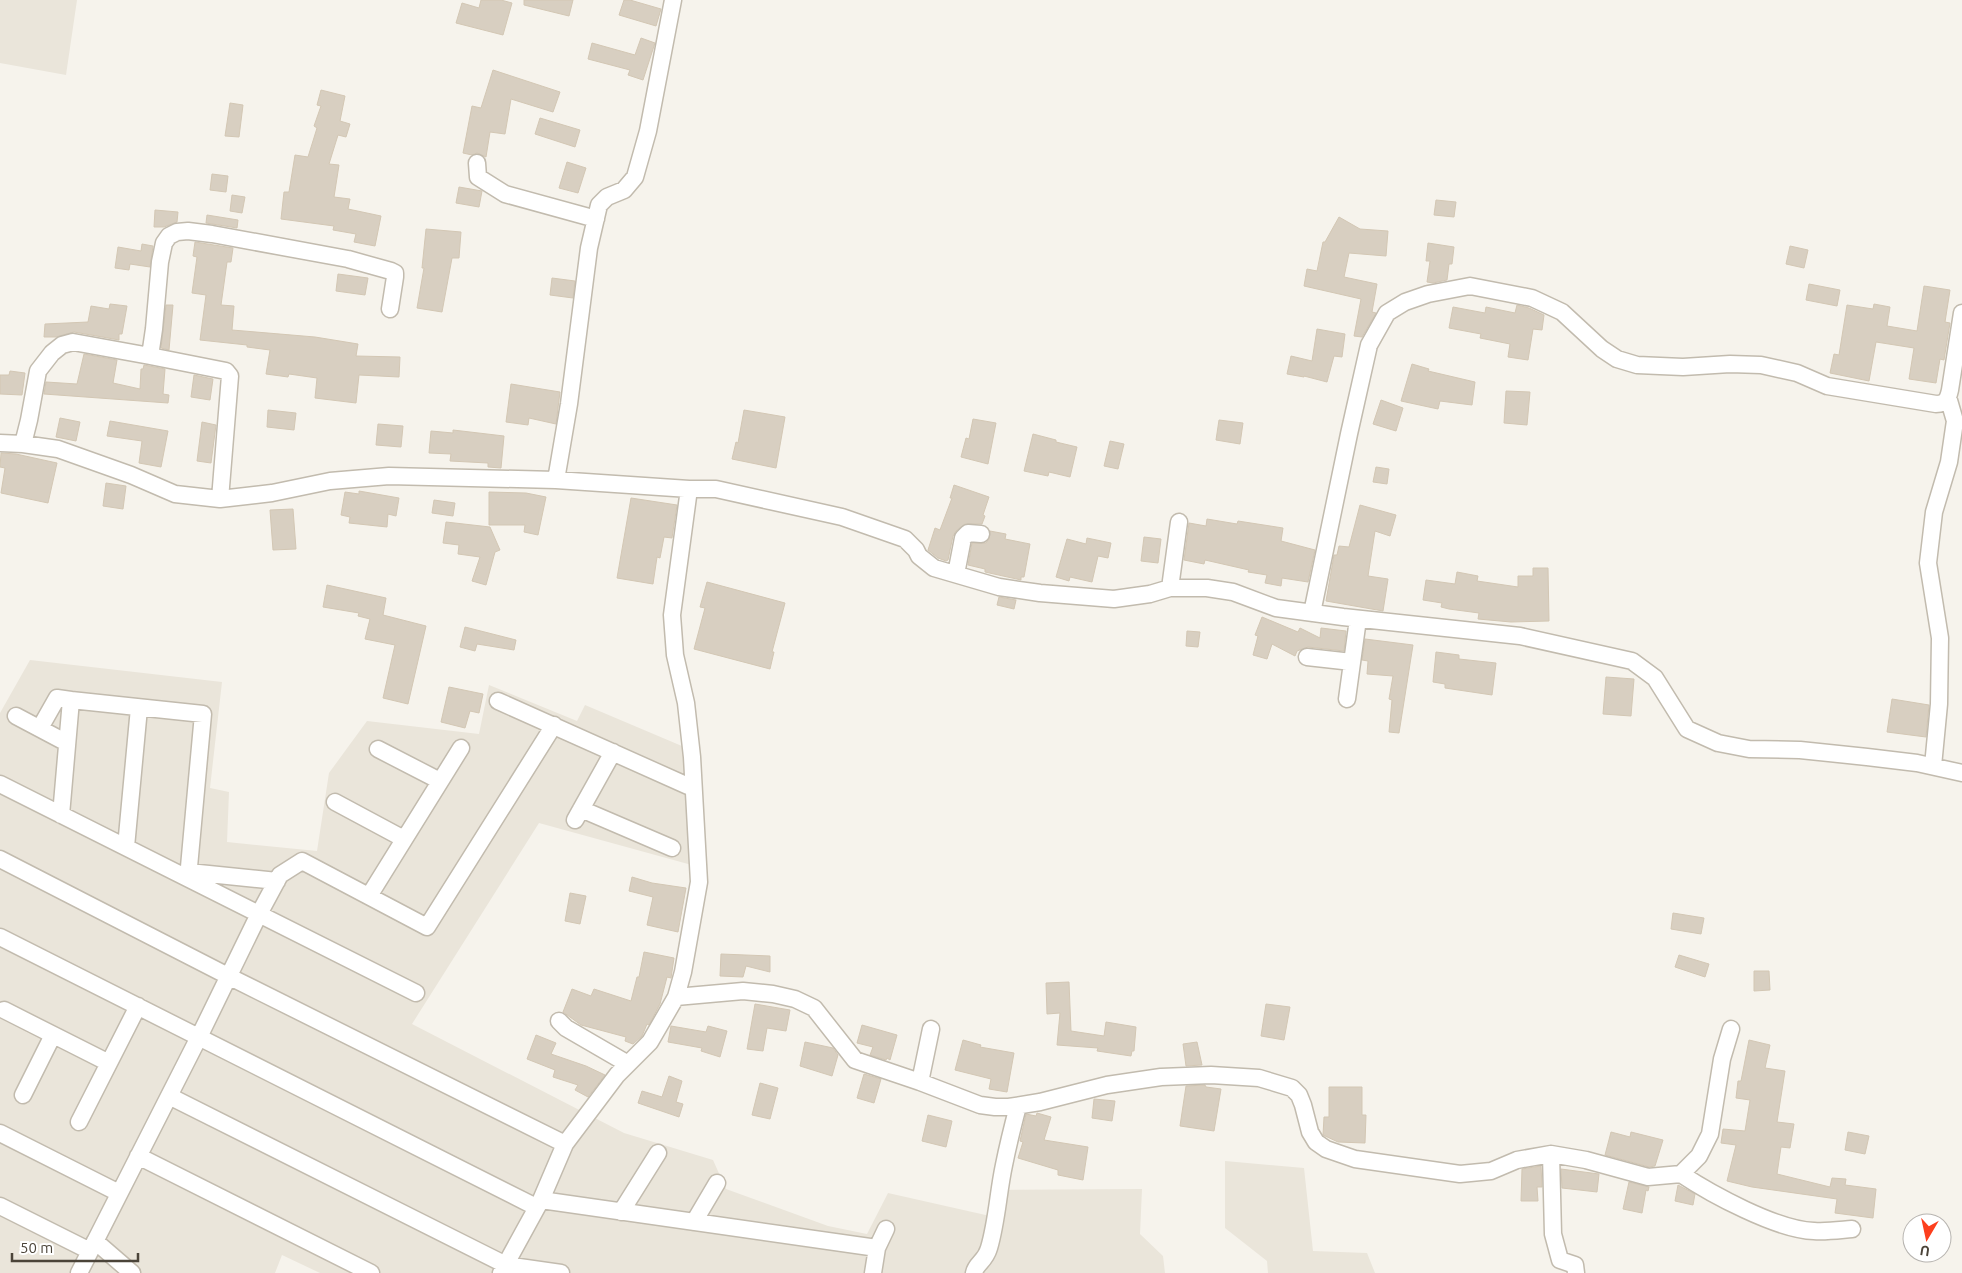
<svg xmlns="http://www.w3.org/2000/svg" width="1962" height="1273" font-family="Ubuntu,sans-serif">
  <rect width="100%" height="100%" fill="#f6f3ec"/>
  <path fill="#eae5da" d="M0 0H77L66 75 0 63Z
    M30 660 222 682 210 788 229 792 227 842 317 851 329 773 367 721 479 734 489 685 577 721 585 705 696 752 699 867 539 823 412 1024 624 1133 713 1160 726 1189 828 1226 867 1234 888 1193 990 1216 993 1190 1142 1189 1140 1234 1163 1256 1165 1273H320L282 1255 275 1273H0V713Z
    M1225 1161 1304 1168 1313 1251 1367 1253 1375 1273H1268L1267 1261 1225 1228Z"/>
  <path fill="#d8cfc1" stroke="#d3c7b4" d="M481 0H501L512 3 503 35 456 23 462 3 479 8Z
    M524 0H573L569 16 524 5Z
    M624 0H630L661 9 656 26 619 15Z
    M641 38 655 43 643 80 628 75 630 70 588 59 592 43 635 55Z
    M493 70 560 92 553 112 511 99 505 134 490 132 486 157 477 153 472 155 463 153 472 106 481 108Z
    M321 90 345 96 340 121 350 124 346 137 338 135 329 164 339 165 334 197 350 199 348 209 381 216 375 246 354 242 356 234 333 230 334 226 281 219 284 192H289L295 155 308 157 317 128 314 126 321 106 317 105Z
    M230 103 243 105 239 137 225 136Z
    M540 118 580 130 575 147 535 134Z
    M567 162 586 168 578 193 559 188Z
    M212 174 228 176 226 192 210 190Z
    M459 187 482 191 479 207 456 203Z
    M232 195 245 197 242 213 230 211Z
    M1436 200 1456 202 1454 217 1434 215Z
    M155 210 178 212 177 222 164 227H154Z
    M207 215 238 220 237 228 206 223Z
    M1339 217 1360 229 1388 231 1386 256 1349 253 1344 277 1377 284 1372 312 1376 313 1362 337 1354 336 1361 299 1304 286 1307 269 1317 271 1323 242H1325Z
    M426 229 461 232 459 258H452L442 312 417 308 424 268H422Z
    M195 242 233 248 231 262H227L221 305 234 306 232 330 315 337 358 344 356 356 400 357 399 377 359 375 356 403 315 398 317 378 289 374 288 377 266 374 270 350 247 347V345L200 340 206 295 192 293 197 257 193 256Z
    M1428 243 1454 247 1452 264H1449L1447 280 1433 283 1427 282 1430 261H1426Z
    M142 244 153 246 150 267 130 264 129 270 115 268 118 247 141 251Z
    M1790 246 1808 250 1804 268 1786 264Z
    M338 274 368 278 365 295 336 291Z
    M552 278 575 281 573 298 550 295Z
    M1809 284 1840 290 1837 306 1806 300Z
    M1924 286 1950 290 1945 322 1950 323 1944 360 1940 359 1936 383 1909 379 1914 348 1876 342 1869 381 1830 373 1834 354 1839 355 1847 305 1873 309 1874 304 1890 307 1887 326 1917 331Z
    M110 304 127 306 122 334H119V340L74 332 56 337H44L45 324 88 322 91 306 109 309Z
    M166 305H173L169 350 161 348Z
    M1517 305 1529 308 1544 315 1542 330 1533 329 1528 360 1508 357 1510 344 1480 338 1481 334 1449 328 1453 307 1485 313 1486 307 1515 313Z
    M1317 329 1345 334 1342 357 1334 356 1327 382 1304 376V377L1287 374 1291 356 1312 361Z
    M84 354 117 360 113 383 140 389 141 369H143L144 365 165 369 163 394 169 395 168 403 44 394 46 382 77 384Z
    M1412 364 1429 369 1428 371 1475 382 1472 405 1440 401 1438 409 1401 401Z
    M10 371 25 373 22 395 0 394V375H9Z
    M194 375 213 379 210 400 191 397Z
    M511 384 560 392 556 424 529 418 528 425 506 422Z
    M1506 391 1530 392 1527 425 1504 423Z
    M1381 400 1403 408 1396 431 1373 424Z
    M268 410 296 413 294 430 267 427Z
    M744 410 785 417 776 468 732 459 736 442 738 443Z
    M60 418 80 422 76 441 56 437Z
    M973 419 996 423 988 464 961 457 966 438 969 439Z
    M1219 420 1243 423 1240 444 1216 440Z
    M110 421 168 431 161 467 139 463 142 441 107 436Z
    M202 422 216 425 211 463 197 461Z
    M378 424 403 426 401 447 376 445Z
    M453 430 504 436 501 468 488 467V463L450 461 451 454 429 453 431 431 453 433Z
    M1033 434 1056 440V442L1077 447 1070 477 1049 472 1048 476 1024 471Z
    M1110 441 1124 444 1118 469 1104 466Z
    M1 453 16 454 57 463 48 503 1 493 5 468 0 467Z
    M1376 467 1389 469 1387 484 1373 482Z
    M106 483 126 486 123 509 103 506Z
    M954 485 989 497 983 515 985 516 982 524H965L956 531 953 536 948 560 946 561 938 558 928 550 935 528 940 530 952 498H950Z
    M359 491 399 498 396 516 388 514 387 527 349 523 350 517 341 515 345 492 359 494Z
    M489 492 526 493 546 497 538 535 524 532 525 525H489Z
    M631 498 677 505 672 538 664 537 660 558 657 557 653 584 617 578Z
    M434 500 455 503 453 516 432 513Z
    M1360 505 1396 515 1390 536 1375 531 1368 576 1388 579 1383 611 1326 601 1334 555H1337L1339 546 1349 547Z
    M293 509 296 549 273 550 270 510Z
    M1207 519 1237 524 1238 521 1283 528 1281 541 1315 550 1308 582 1282 578 1281 586 1265 583 1267 575 1248 572 1249 570 1205 560 1204 564 1184 560 1189 523 1206 526Z
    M446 522 490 527 500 550 495 552 486 585 472 581 480 557 458 554 459 545 443 543Z
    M990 531 1006 534 1005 539 1030 544 1024 577H1021V580L985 572V569L968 565 972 543H986L989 539Z
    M1144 537 1161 539 1158 563 1141 561Z
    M1087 538 1111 543 1108 558 1098 556 1092 582 1070 577 1069 581 1056 577 1067 539 1086 544Z
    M1533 568H1548L1549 621 1511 622 1478 619 1479 613 1449 609 1441 607 1442 603 1423 600 1426 580 1455 584 1457 572 1478 576 1477 581 1518 587V576H1533Z
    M707 582 785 603 772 652H774L770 669 694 649 705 608 700 607Z
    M327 585 386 598 383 615 426 626 408 704 383 698 395 645 365 639 370 619 358 616 359 613 323 607Z
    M999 597 1016 600 1014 609 997 605Z
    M1262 617 1298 632 1300 628 1320 638 1321 628 1346 631 1344 651 1308 647 1297 651 1295 656 1272 644 1267 659 1253 655 1258 636 1255 635Z
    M465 627 516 640 514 650 477 644 475 651 460 647Z
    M1187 631 1200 632 1198 647 1186 646Z
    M1365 639 1413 645 1399 733 1389 732 1392 700 1389 699 1393 676 1367 674 1368 661 1362 660Z
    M1436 652 1459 655V659L1496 663 1492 695 1445 688V684L1433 682Z
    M1606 677 1634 679 1631 716 1603 714Z
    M449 687 483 694 479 713 470 711 465 728 441 722Z
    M1892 699 1929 705 1926 737 1887 732Z
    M632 877 652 883 686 888 678 932 647 925 653 897 629 891Z
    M570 893 586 896 580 924 565 921Z
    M1673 913 1704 918 1701 934 1671 929Z
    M644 952 674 958 671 978 667 977 660 1004 649 1025 647 1024 642 1036 633 1044 625 1041 626 1037 581 1025 563 1012 572 989 591 996 594 989 631 1001 637 977H639Z
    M721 954 770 956V972L746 966 743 977 720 976Z
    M1679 955 1709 964 1705 977 1675 967Z
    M1754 971H1769L1770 990 1754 991Z
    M1069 982 1071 1031 1104 1036 1106 1022 1136 1027 1134 1051H1132L1131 1056 1097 1051 1098 1048 1057 1045 1060 1013 1047 1014 1046 983Z
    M755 1004 790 1010 786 1031 767 1028 763 1051 747 1049Z
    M1266 1004 1290 1007 1284 1040 1261 1036Z
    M862 1025 897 1035 890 1060 887 1058 886 1060 870 1055 873 1047 857 1043Z
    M671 1026 706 1032 708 1026 727 1031 720 1057 701 1051 702 1048 668 1042Z
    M536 1035 556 1043 551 1054 586 1066 605 1075 588 1097 575 1090 578 1085 553 1077 555 1070 527 1059Z
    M963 1040 981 1045 980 1047 1014 1053 1007 1092 989 1089 991 1079 955 1070Z
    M1749 1040 1770 1045 1765 1068 1785 1071 1777 1122 1794 1124 1790 1148 1781 1147 1777 1174 1830 1187 1832 1178 1846 1179 1845 1185 1876 1189 1873 1218 1835 1213 1837 1199 1752 1187 1727 1181 1736 1145 1721 1143 1723 1129 1745 1131 1750 1100 1736 1098 1738 1081H1741Z
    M805 1042 833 1048 838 1055 832 1076 800 1066Z
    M1197 1042 1202 1065 1186 1066 1183 1044Z
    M864 1074 881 1079 874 1103 857 1098Z
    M669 1076 682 1081 676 1102 683 1104 679 1117 638 1103 642 1091 662 1097Z
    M760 1083 778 1088 770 1119 752 1115Z
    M1205 1085 1206 1087 1221 1089 1214 1131 1180 1126 1186 1086Z
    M1329 1087H1362V1115H1366L1365 1143 1338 1142 1323 1135 1324 1117H1329Z
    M1094 1099 1115 1101 1112 1121 1092 1118Z
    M1037 1113 1051 1117 1044 1140 1088 1147 1083 1180 1058 1175V1170L1018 1158 1023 1142 1020 1141 1026 1114 1036 1116Z
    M928 1115 952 1121 946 1147 922 1141Z
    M1611 1132 1630 1137 1631 1132 1663 1140 1655 1166 1649 1167 1605 1155Z
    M1848 1132 1869 1136 1865 1154 1845 1150Z
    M1541 1166 1542 1187H1537L1538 1201H1521L1522 1169Z
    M1561 1169 1599 1174 1597 1192 1562 1188Z
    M1629 1182 1649 1187 1648 1191 1646 1190 1642 1213 1623 1209Z
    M1678 1185 1695 1194 1693 1205 1675 1201Z"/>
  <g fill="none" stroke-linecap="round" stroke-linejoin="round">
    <g stroke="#c2bbae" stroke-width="19">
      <path id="street" d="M477 163 478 177 505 194 596 219
        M150 356 226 371 230 376 220 499
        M0 443 23 444 58 449 131 475 175 494 220 499 272 493 330 481 389 476 556 480 689 489H716L842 517 905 539 916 550 919 556 934 568 999 587 1040 593 1114 599 1150 594 1170 588H1207L1233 592 1276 608 1343 617 1520 636 1632 661 1655 678 1687 729 1718 743 1749 749 1800 750 1867 757 1917 763 1962 773
        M23 444 29 420 38 371 52 353 62 345 73 342 150 356 154 329 160 262 164 243 169 236 177 232 188 231 212 234 348 259 391 271 395 273V277L390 309
        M556 480 569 404 589 248 599 205 607 197 624 190 635 177 648 131 673 0
        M956 574 963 538 968 533 981 534
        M1170 588 1179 522
        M1312 613 1349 434 1369 345 1387 313 1405 302 1428 294 1470 286 1532 298 1562 312 1602 349 1617 359 1637 365 1683 367 1730 364 1761 365 1797 373 1827 386 1936 404C1946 404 1948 399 1950 390L1962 313
        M1307 657 1352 662
        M1347 699 1358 619
        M498 701 688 786
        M16 716 67 743
        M40 728 57 698 71 700
        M378 749 440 781
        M1933 766 1939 704 1940 638 1928 563 1934 512 1949 462 1955 421 1948 397
        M0 784 416 993
        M335 802 404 839
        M581 809 672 848
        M61 815 71 700 203 714 188 878
        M575 820 613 752
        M126 847 139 708
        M0 859 228 976 565 1144
        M189 872 277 881
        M369 896 461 748
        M0 937 536 1207
        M676 997 743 991 773 994 795 999 814 1008 855 1060 920 1082 980 1105 995 1107H1009L1040 1102 1107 1085 1161 1077 1211 1075 1259 1078 1292 1088 1299 1095 1303 1105 1310 1132 1316 1142 1326 1149 1355 1159 1460 1174 1491 1171 1517 1160 1551 1154 1586 1160 1648 1177 1681 1174 1699 1156 1710 1134 1722 1059 1731 1029
        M4 1010 109 1063
        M559 1021 566 1028 628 1064
        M920 1082 931 1029
        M23 1095 53 1035
        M169 1096 506 1265 561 1273
        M79 1122 138 1006
        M0 1133 119 1193
        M1551 1154 1553 1234 1560 1260 1575 1265 1576 1273
        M138 1156 371 1273
        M1681 1174C1711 1194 1777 1230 1814 1231 1826 1232 1840 1230 1852 1229
        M541 1200 877 1248
        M0 1206 90 1251
        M621 1212 658 1153
        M694 1222 717 1183
        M95 1241 132 1273
        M79 1273 199 1037 259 914 280 875 302 861 427 927 554 725
        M501 1273 541 1200 565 1144 617 1075 650 1042 676 997 683 972 699 882 692 757 686 703 675 655 672 615 689 489
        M873 1273 877 1248 886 1229
        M974 1273C976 1263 985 1262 989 1248 997 1221 998 1193 1004 1165 1008 1145 1013 1125 1018 1106"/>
    </g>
    <use href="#street" stroke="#fff" stroke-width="16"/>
  </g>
  <g transform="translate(1927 1238) rotate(189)"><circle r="24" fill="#ffffff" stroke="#b7b4b0"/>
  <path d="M0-4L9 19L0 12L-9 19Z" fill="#fc3f1d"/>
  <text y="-8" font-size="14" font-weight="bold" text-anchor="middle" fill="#4b4439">U</text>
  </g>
  <path d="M12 1253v8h126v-8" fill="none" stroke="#4b4439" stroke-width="2.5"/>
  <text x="20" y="1253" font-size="15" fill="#4b4439" stroke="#ffffff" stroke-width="4" paint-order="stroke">50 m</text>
</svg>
